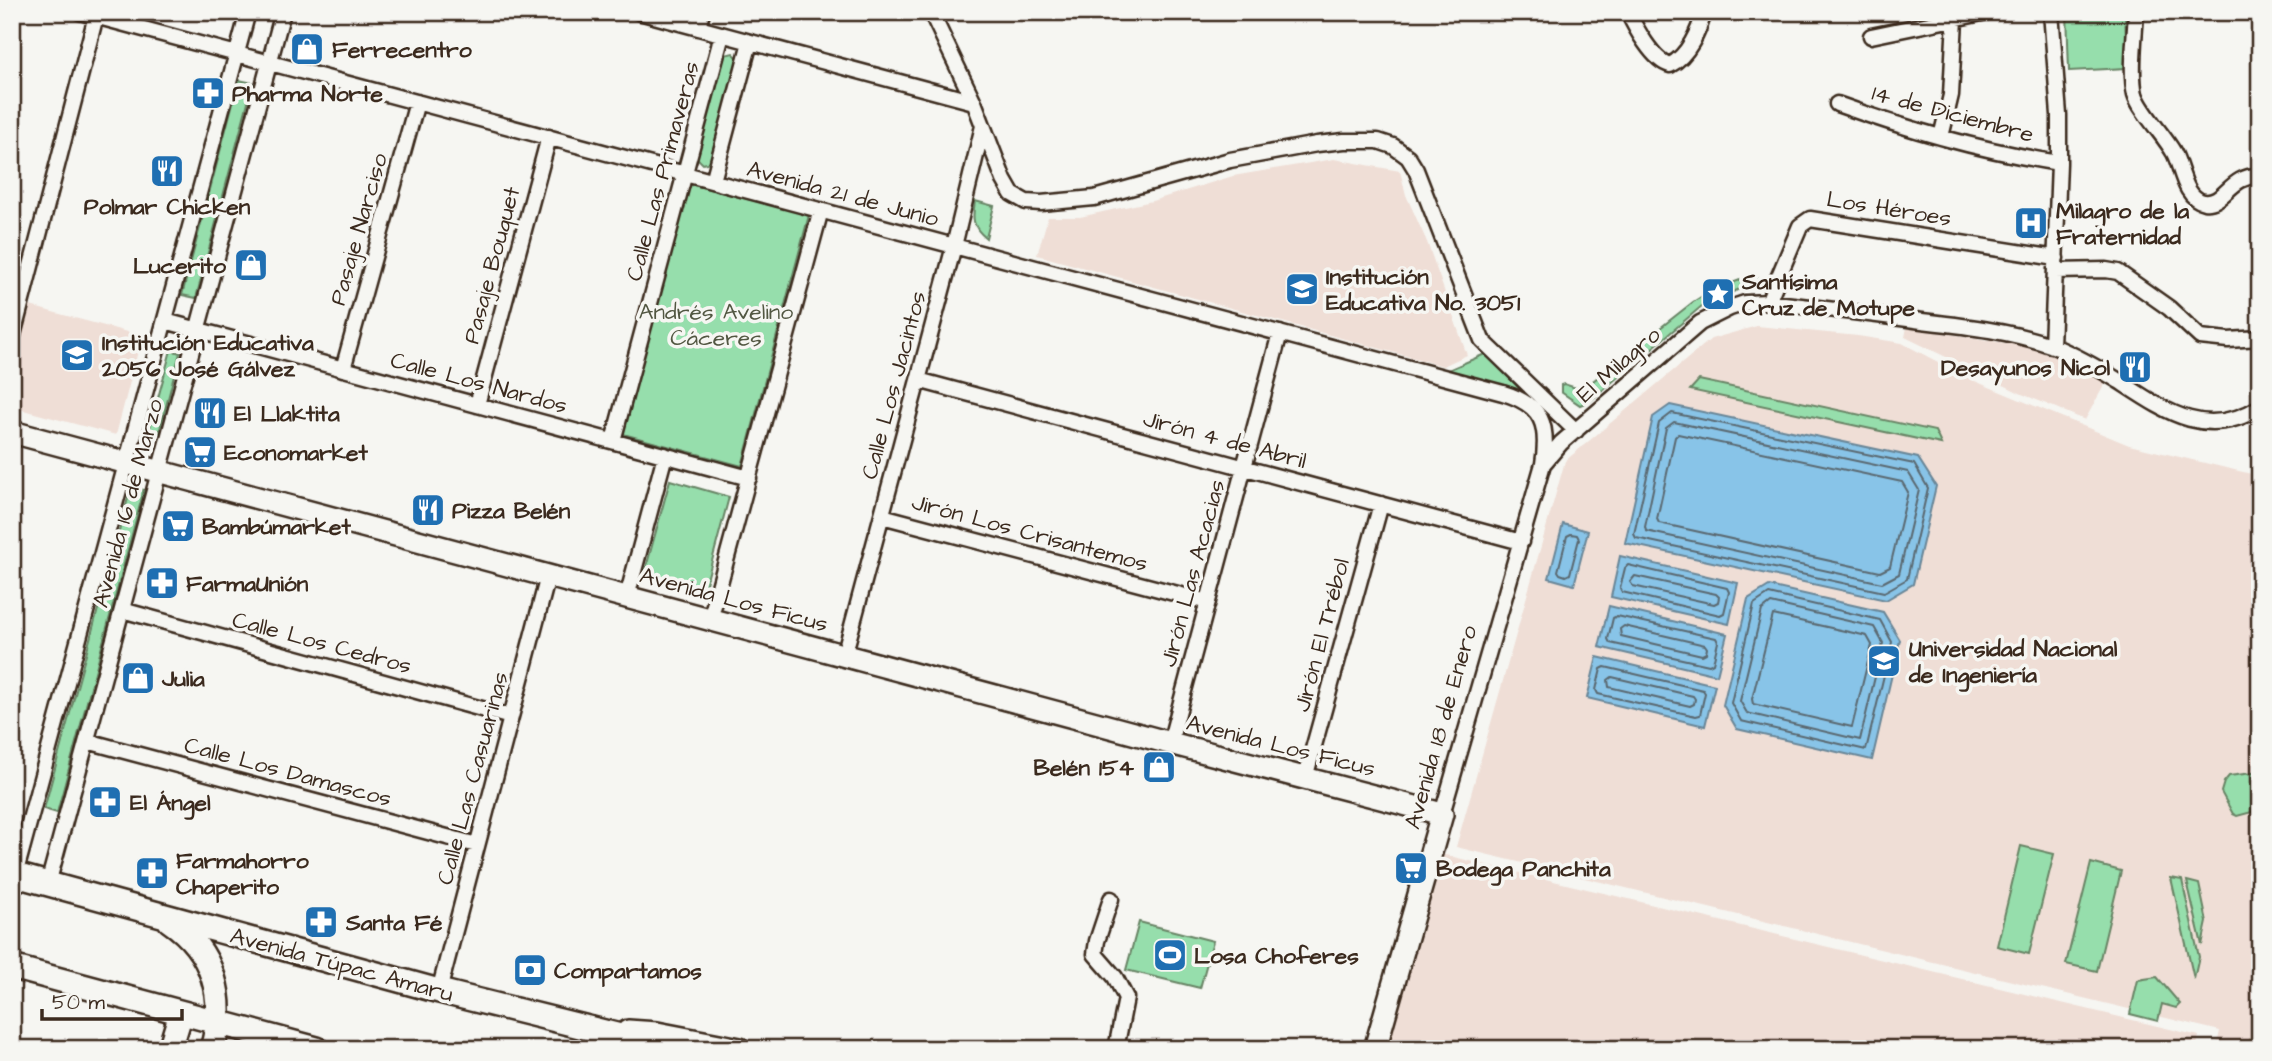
<svg xmlns="http://www.w3.org/2000/svg" width="2272" height="1061" font-family="'Architects Daughter',sans-serif">
  <rect width="100%" height="100%" fill="#f6f6f2"/>
  <filter id="ink" filterUnits="userSpaceOnUse"><feTurbulence type="fractalNoise" baseFrequency=".0143" numOctaves="2"/><feDisplacementMap in="SourceGraphic" scale="14" xChannelSelector="R" yChannelSelector="G"/><feConvolveMatrix kernelMatrix="1 2 1 2 8 2 1 2 1" color-interpolation-filters="sRGB"/></filter>
  <g filter="url(#ink)">
    <path fill="#efded6" d="M1334 159 1400 171 1406 195 1427 242 1467 355 1443 366 1037 255 1048 217H1080L1152 201 1233 176Z
      M30 306 142 336 116 435 12 407V374Z
      M1757 326 1858 336 1902 343 1970 379 2129 445 2260 476V1049H2216L2220 1031 1456 847 1565 461 1711 339Z
      M1907 327 2030 347 2053 354 2106 382 2085 420 2022 394 1905 337Z
      M1441 854 2199 1036 2196 1049H1387Z"/>
    <path fill="#96deac" stroke="#688465" stroke-width="2" d="M2067 12H2125L2127 68 2069 71Z
      M733 53 738 58 710 162 703 164 697 158 725 55Z
      M239 80 253 83 196 298 182 295Z
      M690 184 809 215 742 466 623 434Z
      M975 201 994 206 986 238C972 227 972 218 975 201Z
      M1745 278 1762 279 1764 284 1742 288 1703 305 1590 401 1580 405 1561 392V385L1564 384 1576 388 1589 384 1693 302 1709 292Z
      M171 350 180 353 159 433 149 431Z
      M1485 354 1521 390 1448 370Z
      M1699 380 1935 431 1941 444 1690 390Z
      M670 480 729 497 704 591 644 575Z
      M131 487 144 490 57 813 44 809Z
      M2260 772 2252 812 2237 816 2233 814 2221 792 2224 782 2229 776Z
      M2021 846 2054 854 2029 954 1997 946Z
      M2091 863 2121 871 2097 971 2066 964Z
      M2171 878 2182 880 2199 957 2194 979Z
      M2187 881 2199 884 2207 922 2202 945Z
      M1139 922 1213 941 1200 988 1126 970Z
      M2157 977 2180 1004 2176 1008 2162 1004 2158 1021 2130 1014 2138 980Z"/>
    <path fill="#88c4e8" stroke="#698697" stroke-width="2" d="M1670 405 1918 458 1936 486 1913 584 1886 600 1625 543 1653 417Z
      M1563 524 1588 531 1574 585 1549 578Z
      M1620 556 1738 583 1729 624 1611 597Z
      M1769 586 1883 612 1900 640 1872 760 1737 729 1723 705 1748 599Z
      M1609 606 1727 634 1717 675 1599 647Z
      M1597 657 1715 685 1705 726 1587 698Z"/>
    <g fill="none" stroke-linecap="round" stroke-linejoin="round">
      <path stroke="#5a686f" stroke-width="2" d="M1672 413 1914 464 1928 488 1907 579 1884 592 1636 538 1634 534 1659 423Z
        M1674 422 1908 472 1919 490 1899 574 1882 583 1646 531 1645 527 1666 428Z
        M1678 434 1902 482 1908 492 1890 567 1880 572 1659 523 1657 519 1675 437Z
        M1571 534 1577 535 1579 539 1570 574 1566 576 1560 574 1558 571 1567 536Z
        M1628 565 1727 588 1729 592 1724 613 1720 615 1622 592 1620 588 1625 568Z
        M1635 576 1716 594 1719 597 1718 602 1714 604 1633 586 1630 582Z
        M1769 594 1880 620 1892 642 1866 750 1741 721 1731 703 1754 604Z
        M1771 603 1874 627 1883 643 1860 740 1747 713 1740 701 1762 610Z
        M1773 615 1867 636 1872 645 1852 727 1753 704 1752 699Z
        M1617 616 1716 638 1718 642 1713 663 1709 665 1610 643 1608 639 1613 618Z
        M1624 626 1705 645 1707 648 1706 653 1702 655 1621 636 1620 629Z
        M1605 667 1703 690 1705 693 1700 715 1696 716 1598 694 1596 690 1601 669Z
        M1612 677 1693 696 1695 699 1694 704 1690 706 1609 687 1608 680Z"/>
      <g stroke="#3b2a1e" stroke-width="19">
        <path id="street" d="M80 12 1503 393C1543 405 1549 425 1543 464
          M639 12 974 102
          M931 12 974 102 1004 180 1012 194 1026 202 1041 203 1094 198 1230 160 1317 144 1344 141H1378L1393 146 1408 157 1416 170 1482 340 1576 431
          M1628 12C1635 27 1653 61 1670 65 1688 56 1699 31 1704 12
          M2051 12 2059 115V163L2052 346
          M2136 12C2135 35 2130 73 2135 94 2140 111 2164 135 2174 153 2182 168 2184 198 2204 202 2225 205 2230 174 2260 176
          M698 28 702 12
          M1871 36 1987 12
          M1837 104C1909 130 1983 151 2059 163
          M1941 137 1951 95 1955 19
          M713 181 750 42
          M2055 271 2106 270 2118 272 2169 308 2200 337 2228 340 2260 338
          M1768 302 1800 226 1810 219 2056 258
          M165 321 749 478
          M12 339 97 12
          M343 369 417 102
          M918 380 1521 542
          M477 405 549 137
          M613 441 722 35
          M882 516 1208 602
          M627 597 665 455
          M122 610 511 717
          M710 620 821 210
          M844 656 954 246 983 126
          M87 741 477 845
          M1170 743 1280 333
          M1305 778 1381 504
          M1442 814 1543 464 1561 443 1700 323 1730 308 1745 303 1768 302C1820 308 1871 314 1922 321 1965 326 2011 331 2053 346 2075 355 2098 368 2119 381 2165 411 2206 441 2260 407
          M15 875 248 12
          M48 884 283 12
          M1111 899 1097 941 1095 954 1115 977 1126 998 1116 1049
          M439 991 548 576"/>
      </g>
      <g stroke="#3b2a1e" stroke-width="26">
        <path id="secondary" d="M12 432 1170 743 1442 814 1375 1049
          M628 1031 657 1033 740 1049"/>
      </g>
      <g stroke="#3b2a1e" stroke-width="28">
        <path id="primary" d="M12 874 439 991 673 1049
          M170 921C214 951 227 999 212 1049
          M12 967 317 1049
          M170 1049 181 1013"/>
      </g>
      <use href="#street" stroke="#f6f6f2" stroke-width="14"/>
      <use href="#secondary" stroke="#f6f6f2" stroke-width="21"/>
      <use href="#primary" stroke="#f6f6f2" stroke-width="23"/>
    </g>
  </g>
  <defs>
    <g id="shop-square" transform="scale(1.75)"><rect x="-9" y="-9" width="18" height="18" rx="4" fill="#1f6fb2" stroke="#f6f6f2"/><path d="M-5-2.5h2.3a2.7 3.5 0 0 1 5.4 0H5L5.5 6h-11ZM-1.5-2.5h3a1.5 2.3 0 0 0-3 0Z" fill="#fff"/></g>
    <g id="pharmacy-square" transform="scale(1.75)"><rect x="-9" y="-9" width="18" height="18" rx="4" fill="#1f6fb2" stroke="#f6f6f2"/><path d="M-2-6h4v4h4v4h-4v4h-4v-4h-4v-4h4Z" fill="#fff"/></g>
    <g id="restaurant-square" transform="scale(1.75)"><rect x="-9" y="-9" width="18" height="18" rx="4" fill="#1f6fb2" stroke="#f6f6f2"/><path d="M-5-6h1v4h1v-4h1v4h1v-4h1v5L-1.5 .5V6h-2V.5L-5-1ZM5-6V6H3V1.5H1.5Q1.5-4 5-6Z" fill="#fff"/></g>
    <g id="hospital-square" transform="scale(1.75)"><rect x="-9" y="-9" width="18" height="18" rx="4" fill="#1f6fb2" stroke="#f6f6f2"/><path d="M-5-5h3v3.5h4V-5h3V5h-3V1.5h-4V5h-3Z" fill="#fff"/></g>
    <g id="school-square" transform="scale(1.75)"><rect x="-9" y="-9" width="18" height="18" rx="4" fill="#1f6fb2" stroke="#f6f6f2"/><path d="M0-5L7-2L0 1L-7-2ZM-4 1L0 2.5L4 1V4Q0 6-4 4Z" fill="#fff"/></g>
    <g id="sight-square" transform="scale(1.75)"><rect x="-9" y="-9" width="18" height="18" rx="4" fill="#1f6fb2" stroke="#f6f6f2"/><path d="M0-6L1.8-2.2L6-1.7L2.9 1.2L3.7 5.4L0 3.3L-3.7 5.4L-2.9 1.2L-6-1.7L-1.8-2.2Z" fill="#fff"/></g>
    <g id="supermarket-square" transform="scale(1.75)"><rect x="-9" y="-9" width="18" height="18" rx="4" fill="#1f6fb2" stroke="#f6f6f2"/><path d="M-6-5.5h2.5l.6 2H6L4.5 2H-2.5L-4.4-4H-6ZM-1.5 3.2a1.3 1.3 0 1 0 .1 0ZM3 3.2a1.3 1.3 0 1 0 .1 0Z" fill="#fff"/></g>
    <g id="university-square" transform="scale(1.75)"><rect x="-9" y="-9" width="18" height="18" rx="4" fill="#1f6fb2" stroke="#f6f6f2"/><path d="M0-5L7-2L0 1L-7-2ZM-4 1L0 2.5L4 1V4Q0 6-4 4Z" fill="#fff"/></g>
    <g id="stadium-square" transform="scale(1.75)"><rect x="-9" y="-9" width="18" height="18" rx="4" fill="#1f6fb2" stroke="#f6f6f2"/><path d="M0-5a6.5 5 0 1 0 0 10a6.5 5 0 1 0 0-10ZM-3.5-1.8h7v3.6h-7Z" fill="#fff"/></g>
    <g id="bank-square" transform="scale(1.75)"><rect x="-9" y="-9" width="18" height="18" rx="4" fill="#1f6fb2" stroke="#f6f6f2"/><path d="M-6-4H6V4H-6ZM0-2.3a2.3 2.3 0 1 0 0 4.6a2.3 2.3 0 1 0 0-4.6Z" fill="#fff"/></g>
  </defs>
  <g fill-rule="evenodd">
    <use href="#shop-square" x="307" y="49"/>
    <use href="#pharmacy-square" x="208" y="93"/>
    <use href="#restaurant-square" x="167" y="171"/>
    <use href="#hospital-square" x="2031" y="223"/>
    <use href="#shop-square" x="251" y="265"/>
    <use href="#school-square" x="1302" y="289"/>
    <use href="#sight-square" x="1718" y="294"/>
    <use href="#school-square" x="77" y="355"/>
    <use href="#restaurant-square" x="2135" y="367"/>
    <use href="#restaurant-square" x="210" y="413"/>
    <use href="#supermarket-square" x="200" y="452"/>
    <use href="#restaurant-square" x="428" y="510"/>
    <use href="#supermarket-square" x="178" y="526"/>
    <use href="#pharmacy-square" x="162" y="583"/>
    <use href="#university-square" x="1884" y="661"/>
    <use href="#shop-square" x="138" y="678"/>
    <use href="#shop-square" x="1159" y="767"/>
    <use href="#pharmacy-square" x="105" y="802"/>
    <use href="#supermarket-square" x="1411" y="868"/>
    <use href="#pharmacy-square" x="152" y="873"/>
    <use href="#pharmacy-square" x="321" y="922"/>
    <use href="#stadium-square" x="1170" y="955"/>
    <use href="#bank-square" x="530" y="970"/>
  </g>
  <g text-anchor="middle" stroke-width="7" stroke-linejoin="round" paint-order="stroke">
    <g font-size="23" font-weight="bold" fill="#3b2a1e" stroke="#f6f6f2" text-anchor="start">
      <text x="332" y="57">Ferrecentro</text>
      <text x="232" y="101">Pharma Norte</text>
      <text x="167" y="214" text-anchor="middle">Polmar Chicken</text>
      <text x="2056" y="218">Milagro de la<tspan x="2056" dy="26">Fraternidad</tspan></text>
      <text x="226" y="273" text-anchor="end">Lucerito</text>
      <text x="1326" y="284">Institución<tspan x="1326" dy="26">Educativa No. 3051</tspan></text>
      <text x="1742" y="289">Santísima<tspan x="1742" dy="26">Cruz de Motupe</tspan></text>
      <text x="102" y="350">Institución Educativa<tspan x="102" dy="26">2056 José Gálvez</tspan></text>
      <text x="2110" y="375" text-anchor="end">Desayunos Nicol</text>
      <text x="234" y="421">El Llaktita</text>
      <text x="224" y="460">Economarket</text>
      <text x="452" y="518">Pizza Belén</text>
      <text x="202" y="534">Bambúmarket</text>
      <text x="186" y="591">FarmaUnión</text>
      <text x="1909" y="656">Universidad Nacional<tspan x="1909" dy="26">de Ingeniería</tspan></text>
      <text x="162" y="686">Julia</text>
      <text x="1134" y="775" text-anchor="end">Belén 154</text>
      <text x="130" y="810">El Ángel</text>
      <text x="176" y="868">Farmahorro<tspan x="176" dy="26">Chaperito</tspan></text>
      <text x="1436" y="876">Bodega Panchita</text>
      <text x="346" y="930">Santa Fé</text>
      <text x="1194" y="963">Losa Choferes</text>
      <text x="554" y="978">Compartamos</text>
    </g>
    <g font-size="23" fill="#3b2a1e" stroke="#f6f6f2">
      <text transform="translate(1953 113) rotate(15)" y="8">14 de Diciembre</text>
      <text transform="translate(662 171) rotate(-75)" y="8">Calle Las Primaveras</text>
      <text transform="translate(843 193) rotate(15)" y="8">Avenida 21 de Junio</text>
      <text transform="translate(1889 208) rotate(9)" y="8">Los Héroes</text>
      <text transform="translate(358 229) rotate(-74)" y="8">Pasaje Narciso</text>
      <text transform="translate(491 265) rotate(-75)" y="8">Pasaje Bouquet</text>
      <text transform="translate(1618 364) rotate(-41)" y="8">El Milagro</text>
      <text transform="translate(479 382) rotate(15)" y="8">Calle Los Nardos</text>
      <text transform="translate(893 385) rotate(-75)" y="8">Calle Los Jacintos</text>
      <text transform="translate(1225 439) rotate(15)" y="8">Jirón 4 de Abril</text>
      <text transform="translate(127 503) rotate(-75)" y="8">Avenida 16 de Marzo</text>
      <text transform="translate(1030 532) rotate(15)" y="8">Jirón Los Crisantemos</text>
      <text transform="translate(1192 573) rotate(-75)" y="8">Jirón Las Acacias</text>
      <text transform="translate(734 599) rotate(15)" y="8">Avenida Los Ficus</text>
      <text transform="translate(1321 635) rotate(-75)" y="8">Jirón El Trébol</text>
      <text transform="translate(322 642) rotate(15)" y="8">Calle Los Cedros</text>
      <text transform="translate(1440 727) rotate(-74)" y="8">Avenida 18 de Enero</text>
      <text transform="translate(1281 745) rotate(14)" y="8">Avenida Los Ficus</text>
      <text transform="translate(288 771) rotate(15)" y="8">Calle Los Damascos</text>
      <text transform="translate(472 778) rotate(-75)" y="8">Calle Las Casuarinas</text>
      <text transform="translate(342 964) rotate(15)" y="8">Avenida Túpac Amaru</text>
    </g>
    <g font-size="23" fill="#525742" stroke="#f6f6f2">
      <text x="716" y="319">Andrés Avelino<tspan x="716" dy="26">Cáceres</tspan></text>
    </g>
  </g>
  <rect width="2272" height="1061" fill="none" stroke="#f6f6f2" stroke-width="42"/>
  <rect x="21" y="21" width="2230" height="1019" fill="none" stroke="#3b2a1e" stroke-width="2.5" filter="url(#ink)"/>
  <path d="M42 1009v10h140v-10" fill="none" stroke="#3b2a1e" stroke-width="3.5"/>
  <text x="52" y="1009" font-size="21" fill="#3b2a1e" stroke="#f6f6f2" stroke-width="5" paint-order="stroke">50 m</text>
</svg>
